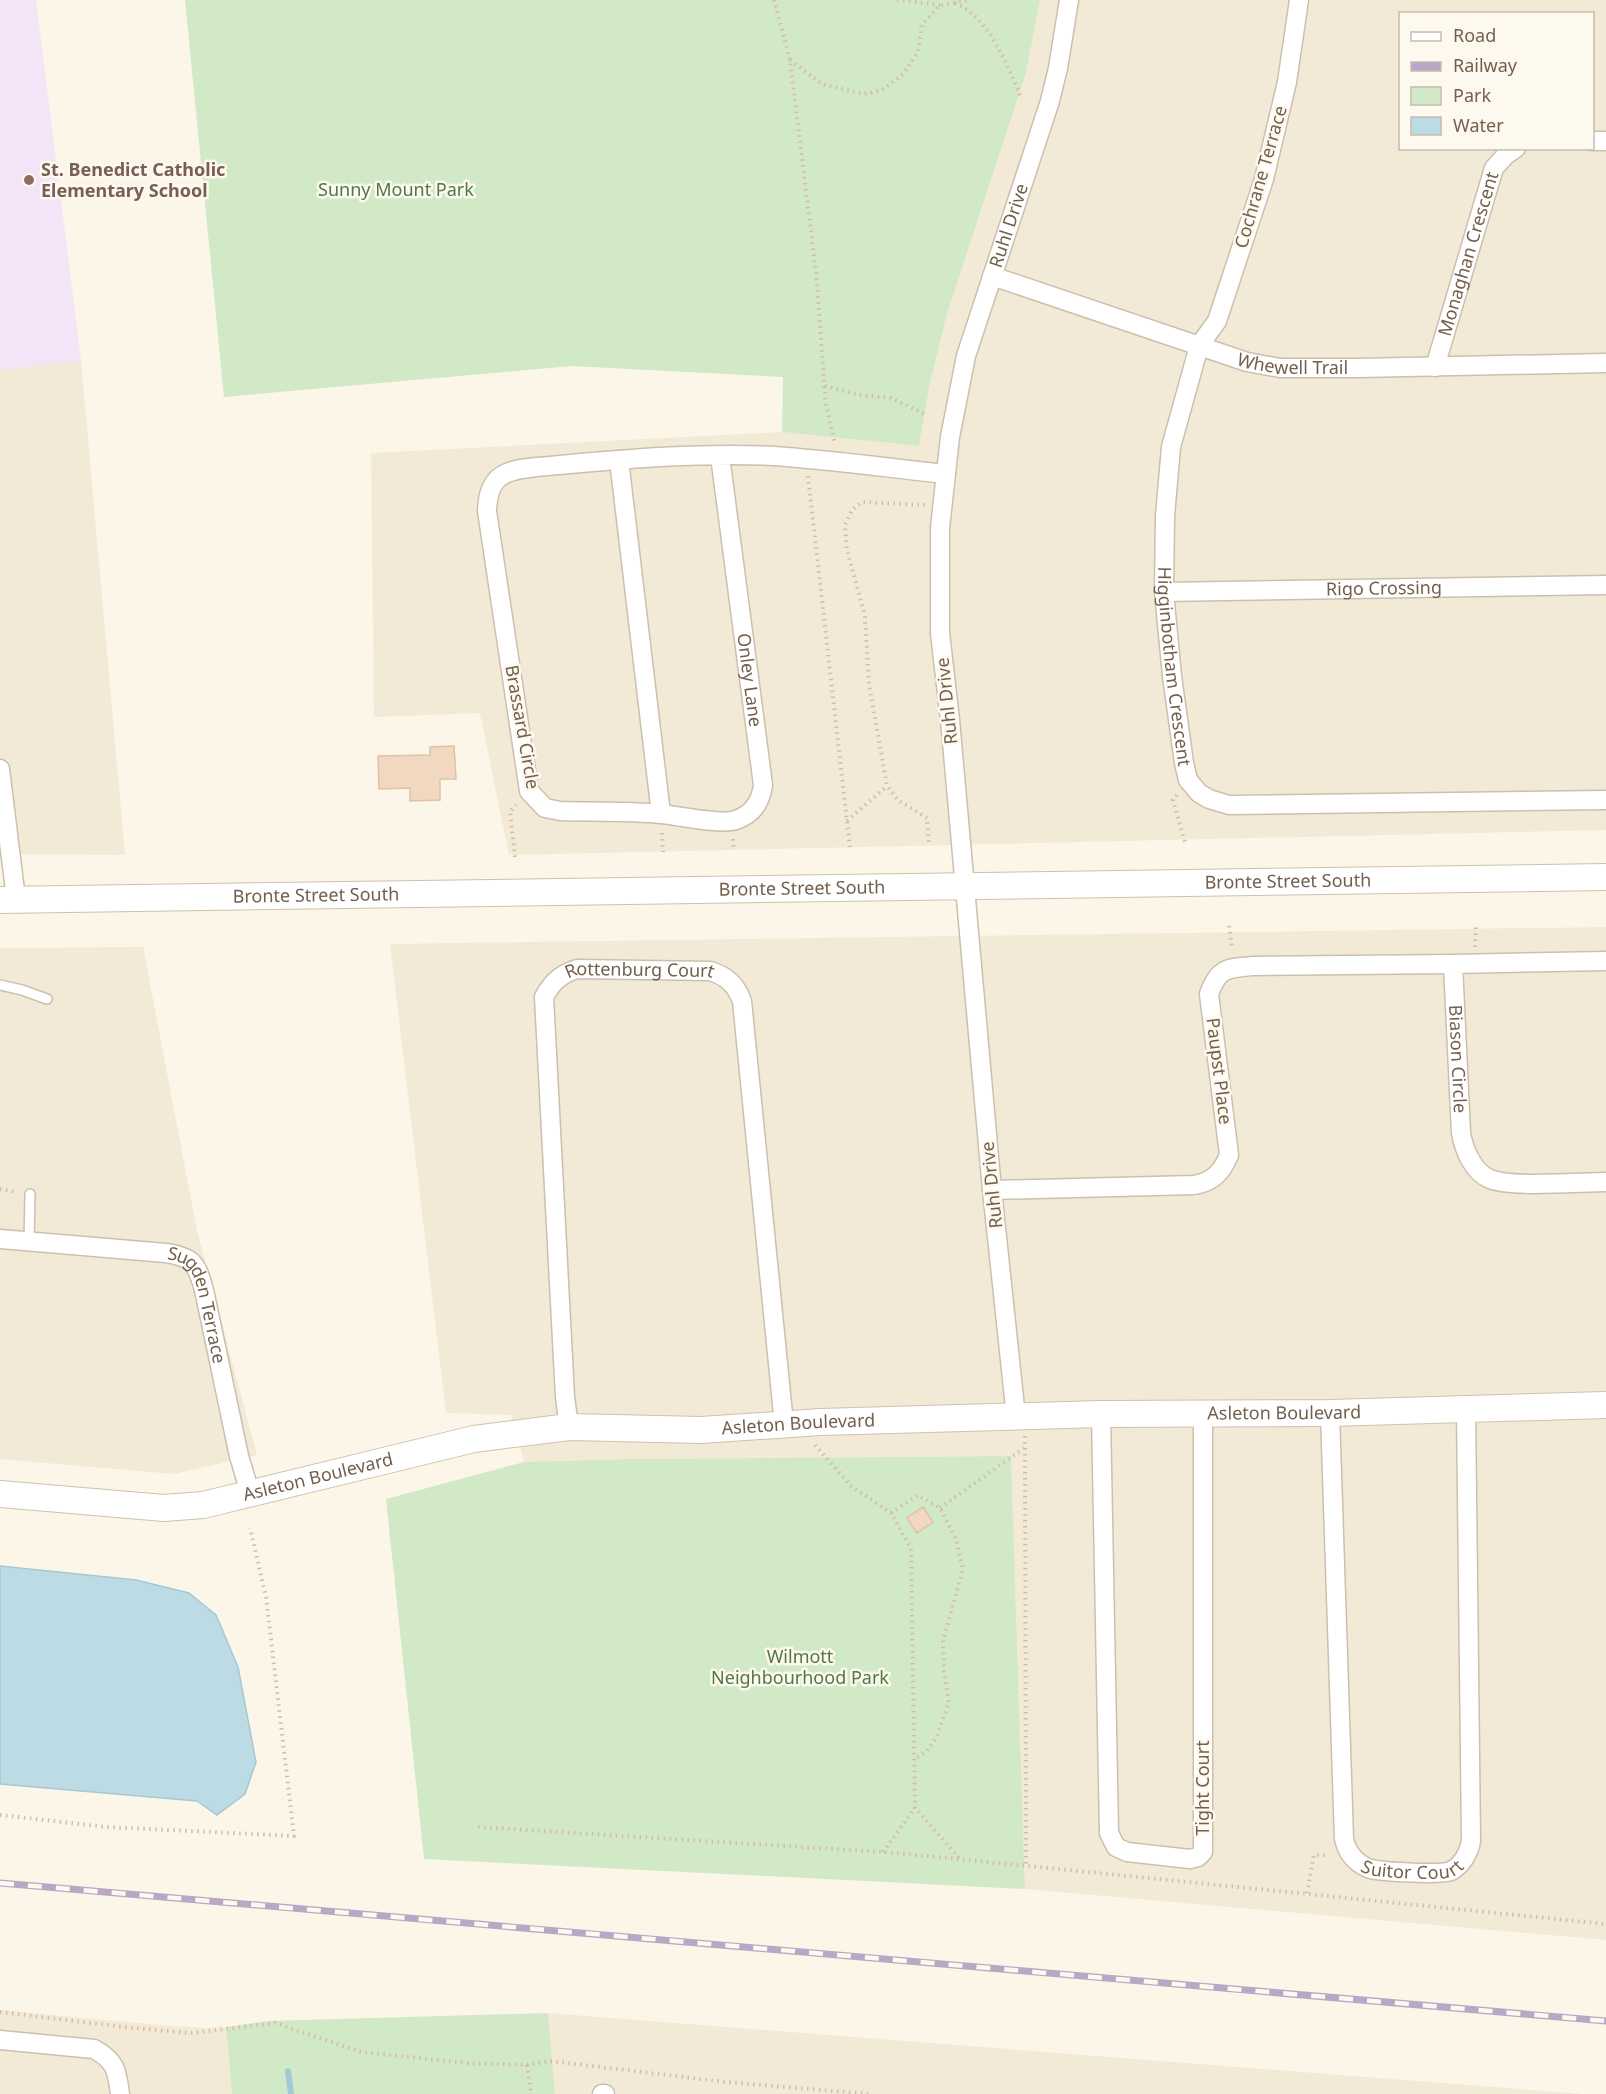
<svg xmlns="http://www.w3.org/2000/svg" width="1606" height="2094" font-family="'Noto Sans',sans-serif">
  <rect width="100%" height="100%" fill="#fbf6e8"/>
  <path fill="#f3e9d7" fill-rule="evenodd" d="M1040 0H1606V830L509 855 480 713 374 717 371 453 782 432 919 446 929 388 947 314 1026 73ZM1400 14H1592V148H1400Z
    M81 360 125 855 0 854V370Z
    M1606 927V1940L1025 1889 1011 1456 630 1459 524 1462 511 1415 446 1413 390 944Z
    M143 947 197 1231 257 1455 174 1474 0 1459V948Z
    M0 2010 170 2026 204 2028 226 2027 232 2094H0Z
    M548 2013 1582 2094H555Z"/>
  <path fill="#f3e4f8" d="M0 0H36L81 360 0 370Z"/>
  <path fill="#d1e9c7" d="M185 0H1040L1026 73 947 314 929 388 919 446 782 432 783 377 572 366 224 397Z
    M1011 1456 1025 1889 424 1859 386 1499 524 1462 630 1459Z
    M548 2013 555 2094H232L226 2027 269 2021Z"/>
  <path fill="#bddbe4" stroke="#a4c9d6" stroke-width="1.5" d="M0 1566 136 1580 189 1593 216 1615 238 1667 256 1762 245 1794 217 1815 197 1801 0 1784Z"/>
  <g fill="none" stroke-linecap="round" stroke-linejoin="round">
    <path stroke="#a4c9d6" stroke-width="6" d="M288 2071 291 2094"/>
  </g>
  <path fill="#f0d8c1" stroke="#e1c1a2" stroke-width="1.5" d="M454 746 456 779H440V800L410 801V788L379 789 378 756 430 755V747Z
    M923 1507 933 1522 917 1533 907 1518Z"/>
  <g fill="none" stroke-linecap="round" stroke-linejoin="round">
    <g stroke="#cdbfae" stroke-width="12">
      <path id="lane" d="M0 985 22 990 47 999
        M29 1242 30 1194"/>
    </g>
    <g stroke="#cdbfae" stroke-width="21">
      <g id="street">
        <path id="s1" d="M1299 0 1287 82 1264 179 1217 321 1199 346 1171 447 1165 516 1164 592 1172 676 1184 763 1188 780 1199 793 1209 799 1229 805 1606 800"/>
        <path d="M1592 141H1606"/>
        <path id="s2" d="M992 276 1247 362 1280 368H1359L1606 363"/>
        <path id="s3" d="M1435 367 1494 168 1506 155 1516 148"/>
        <path id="s4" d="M720 456 763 785C761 801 753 814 736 820 721 825 680 816 662 814 628 811 594 812 560 811L545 808 529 791 487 511C488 475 505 470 537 467 616 460 695 452 774 456 831 460 889 468 946 474"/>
        <path d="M619 460 661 814"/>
        <path id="s5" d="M1164 592 1606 585"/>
        <path d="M0 769 16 899"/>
        <path id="s6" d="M1606 961 1453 964 1461 1133C1464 1150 1473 1172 1490 1179 1512 1188 1579 1182 1606 1182"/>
        <path d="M992 1190 1194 1185C1213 1182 1222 1172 1229 1155L1209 994C1218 968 1227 968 1253 966L1453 964"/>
        <path id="s7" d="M0 1239 166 1253C193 1257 197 1264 204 1290L239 1456 250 1493"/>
        <path id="s8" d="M1330 1413 1344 1839C1346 1848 1351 1857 1359 1863 1362 1865 1367 1868 1371 1869 1383 1872 1441 1875 1451 1871 1462 1865 1469 1853 1471 1841L1466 1408"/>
        <path d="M1101 1414 1109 1833 1116 1847 1127 1852 1190 1859 1198 1857 1203 1852V1415"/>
        <path id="s9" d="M1016 1417 992 1190 950 720 940 633V528L950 437 966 356 1050 101 1058 68 1069 0"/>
        <path id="s10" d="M569 1427 565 1397 544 997C552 982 561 974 577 969L710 971C727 976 736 985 742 1001L784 1424"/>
        <path d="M0 2040 94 2049C116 2061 117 2071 120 2094"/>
        <path d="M602 2094H605"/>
      </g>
    </g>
    <g stroke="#d0c0ac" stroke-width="28">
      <g id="secondary">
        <path id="s11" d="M0 900 1606 877"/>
        <path id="s12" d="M0 1494 164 1508 203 1505 474 1439 569 1427 701 1430 821 1422 1101 1414 1330 1413 1606 1405"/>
      </g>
    </g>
    <path stroke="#d5bca4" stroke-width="4" stroke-dasharray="1.5 4.5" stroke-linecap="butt" d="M774 0 790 60 816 272 826 405 835 444
      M897 0 941 5
      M955 3C988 16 1008 66 1021 97
      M790 60 822 84 864 94 882 90 903 74 918 52 922 25 939 6 967 0
      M825 386 859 395 891 398 927 415
      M808 476 850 848
      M925 505 862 502 852 510 845 525 847 550 865 616 869 684 887 786 898 800 927 818 929 845
      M1177 795 1173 800 1185 842
      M847 821 887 786
      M662 833 663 852
      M733 839 734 851
      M515 857 510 811 516 805
      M1229 926 1232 949
      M1475 947 1476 923
      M0 1189 17 1192
      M1025 1436 1026 1865
      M815 1445 851 1486 891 1513 911 1548 915 1808 959 1858
      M940 1508 1024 1448
      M891 1513 918 1495 940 1508 956 1539 963 1569 943 1641 944 1671 949 1703 936 1738 927 1751 915 1759
      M0 1815 106 1827 294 1836 266 1597 250 1528
      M478 1827 883 1852 959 1859 1606 1924
      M883 1852 915 1808
      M1307 1893 1314 1855H1329
      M0 2012 133 2028 192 2033 275 2023 361 2052 466 2063 527 2065 550 2061 725 2082 870 2094
      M527 2065 531 2094"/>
    <use href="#lane" stroke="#fff" stroke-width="9"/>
    <use href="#street" stroke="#fff" stroke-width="18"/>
    <use href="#secondary" stroke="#fff" stroke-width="26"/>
    <g stroke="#baa6c5" stroke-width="7">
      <path id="rail" d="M0 1883 1606 2021"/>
    </g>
    <use href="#rail" stroke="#fef9ee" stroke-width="4.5" stroke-dasharray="14" stroke-linecap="butt"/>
  </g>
  <circle fill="#8d6e63" stroke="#fef9ee" stroke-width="2" cx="29" cy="180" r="6"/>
  <g text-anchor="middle" stroke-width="5" stroke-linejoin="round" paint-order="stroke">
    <g font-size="18" font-weight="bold" fill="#785e54" stroke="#fef9ee" text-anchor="start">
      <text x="41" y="176">St. Benedict Catholic<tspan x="41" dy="21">Elementary School</tspan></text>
    </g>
    <g font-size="18" fill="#745f4d" stroke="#fef9ee">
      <text transform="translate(1261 177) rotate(-74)" y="6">Cochrane Terrace</text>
      <text dy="6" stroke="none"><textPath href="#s9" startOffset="1204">Ruhl Drive</textPath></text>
      <text dy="6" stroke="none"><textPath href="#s3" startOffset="118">Monaghan Crescent</textPath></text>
      <text dy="6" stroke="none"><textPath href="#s2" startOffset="315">Whewell Trail</textPath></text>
      <text dy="6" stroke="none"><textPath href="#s5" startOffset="220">Rigo Crossing</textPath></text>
      <text dy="6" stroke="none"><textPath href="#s1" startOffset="688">Higginbotham Crescent</textPath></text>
      <text dy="6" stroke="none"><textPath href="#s4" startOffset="226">Onley Lane</textPath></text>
      <text transform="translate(947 701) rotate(-96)" y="6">Ruhl Drive</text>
      <text transform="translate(522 727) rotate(80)" y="6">Brassard Circle</text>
      <text dy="6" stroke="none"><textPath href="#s11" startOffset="1288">Bronte Street South</textPath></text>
      <text dy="6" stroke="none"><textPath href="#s11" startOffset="802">Bronte Street South</textPath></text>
      <text dy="6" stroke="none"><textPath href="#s11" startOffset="316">Bronte Street South</textPath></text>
      <text dy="6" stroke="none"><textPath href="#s10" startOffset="538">Rottenburg Court</textPath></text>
      <text dy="6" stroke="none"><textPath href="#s6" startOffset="248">Biason Circle</textPath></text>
      <text transform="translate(1219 1071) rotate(83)" y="6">Paupst Place</text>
      <text transform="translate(992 1185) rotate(-96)" y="6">Ruhl Drive</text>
      <text dy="6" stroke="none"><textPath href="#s7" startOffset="234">Sugden Terrace</textPath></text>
      <text dy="6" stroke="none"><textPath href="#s12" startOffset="1294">Asleton Boulevard</textPath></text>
      <text dy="6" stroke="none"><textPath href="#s12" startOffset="808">Asleton Boulevard</textPath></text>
      <text dy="6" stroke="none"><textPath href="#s12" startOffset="322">Asleton Boulevard</textPath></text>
      <text transform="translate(1203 1788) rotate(-90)" y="6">Tight Court</text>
      <text dy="6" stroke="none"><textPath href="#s8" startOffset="510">Suitor Court</textPath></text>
    </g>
    <g font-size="18" fill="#4f7945" stroke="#fef9ee">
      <text x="396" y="196">Sunny Mount Park</text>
      <text x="800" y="1663">Wilmott<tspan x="800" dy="21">Neighbourhood Park</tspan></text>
    </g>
  </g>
  <rect x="1399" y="12" width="195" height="138" fill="#fef9ee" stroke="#c7bbae" stroke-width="1.5"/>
  <rect x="1411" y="32" width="30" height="9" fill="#ffffff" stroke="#c7bbae" stroke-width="1.5"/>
  <text x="1453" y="42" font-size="18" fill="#745f4d">Road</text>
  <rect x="1411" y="62" width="30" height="9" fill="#baa6c5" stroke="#c7bbae" stroke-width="1.5"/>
  <text x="1453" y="72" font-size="18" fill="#745f4d">Railway</text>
  <rect x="1411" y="87" width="30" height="18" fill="#d1e9c7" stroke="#c7bbae" stroke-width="1.5"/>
  <text x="1453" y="102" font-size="18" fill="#745f4d">Park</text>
  <rect x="1411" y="117" width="30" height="18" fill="#bddbe4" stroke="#c7bbae" stroke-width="1.5"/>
  <text x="1453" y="132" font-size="18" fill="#745f4d">Water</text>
</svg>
